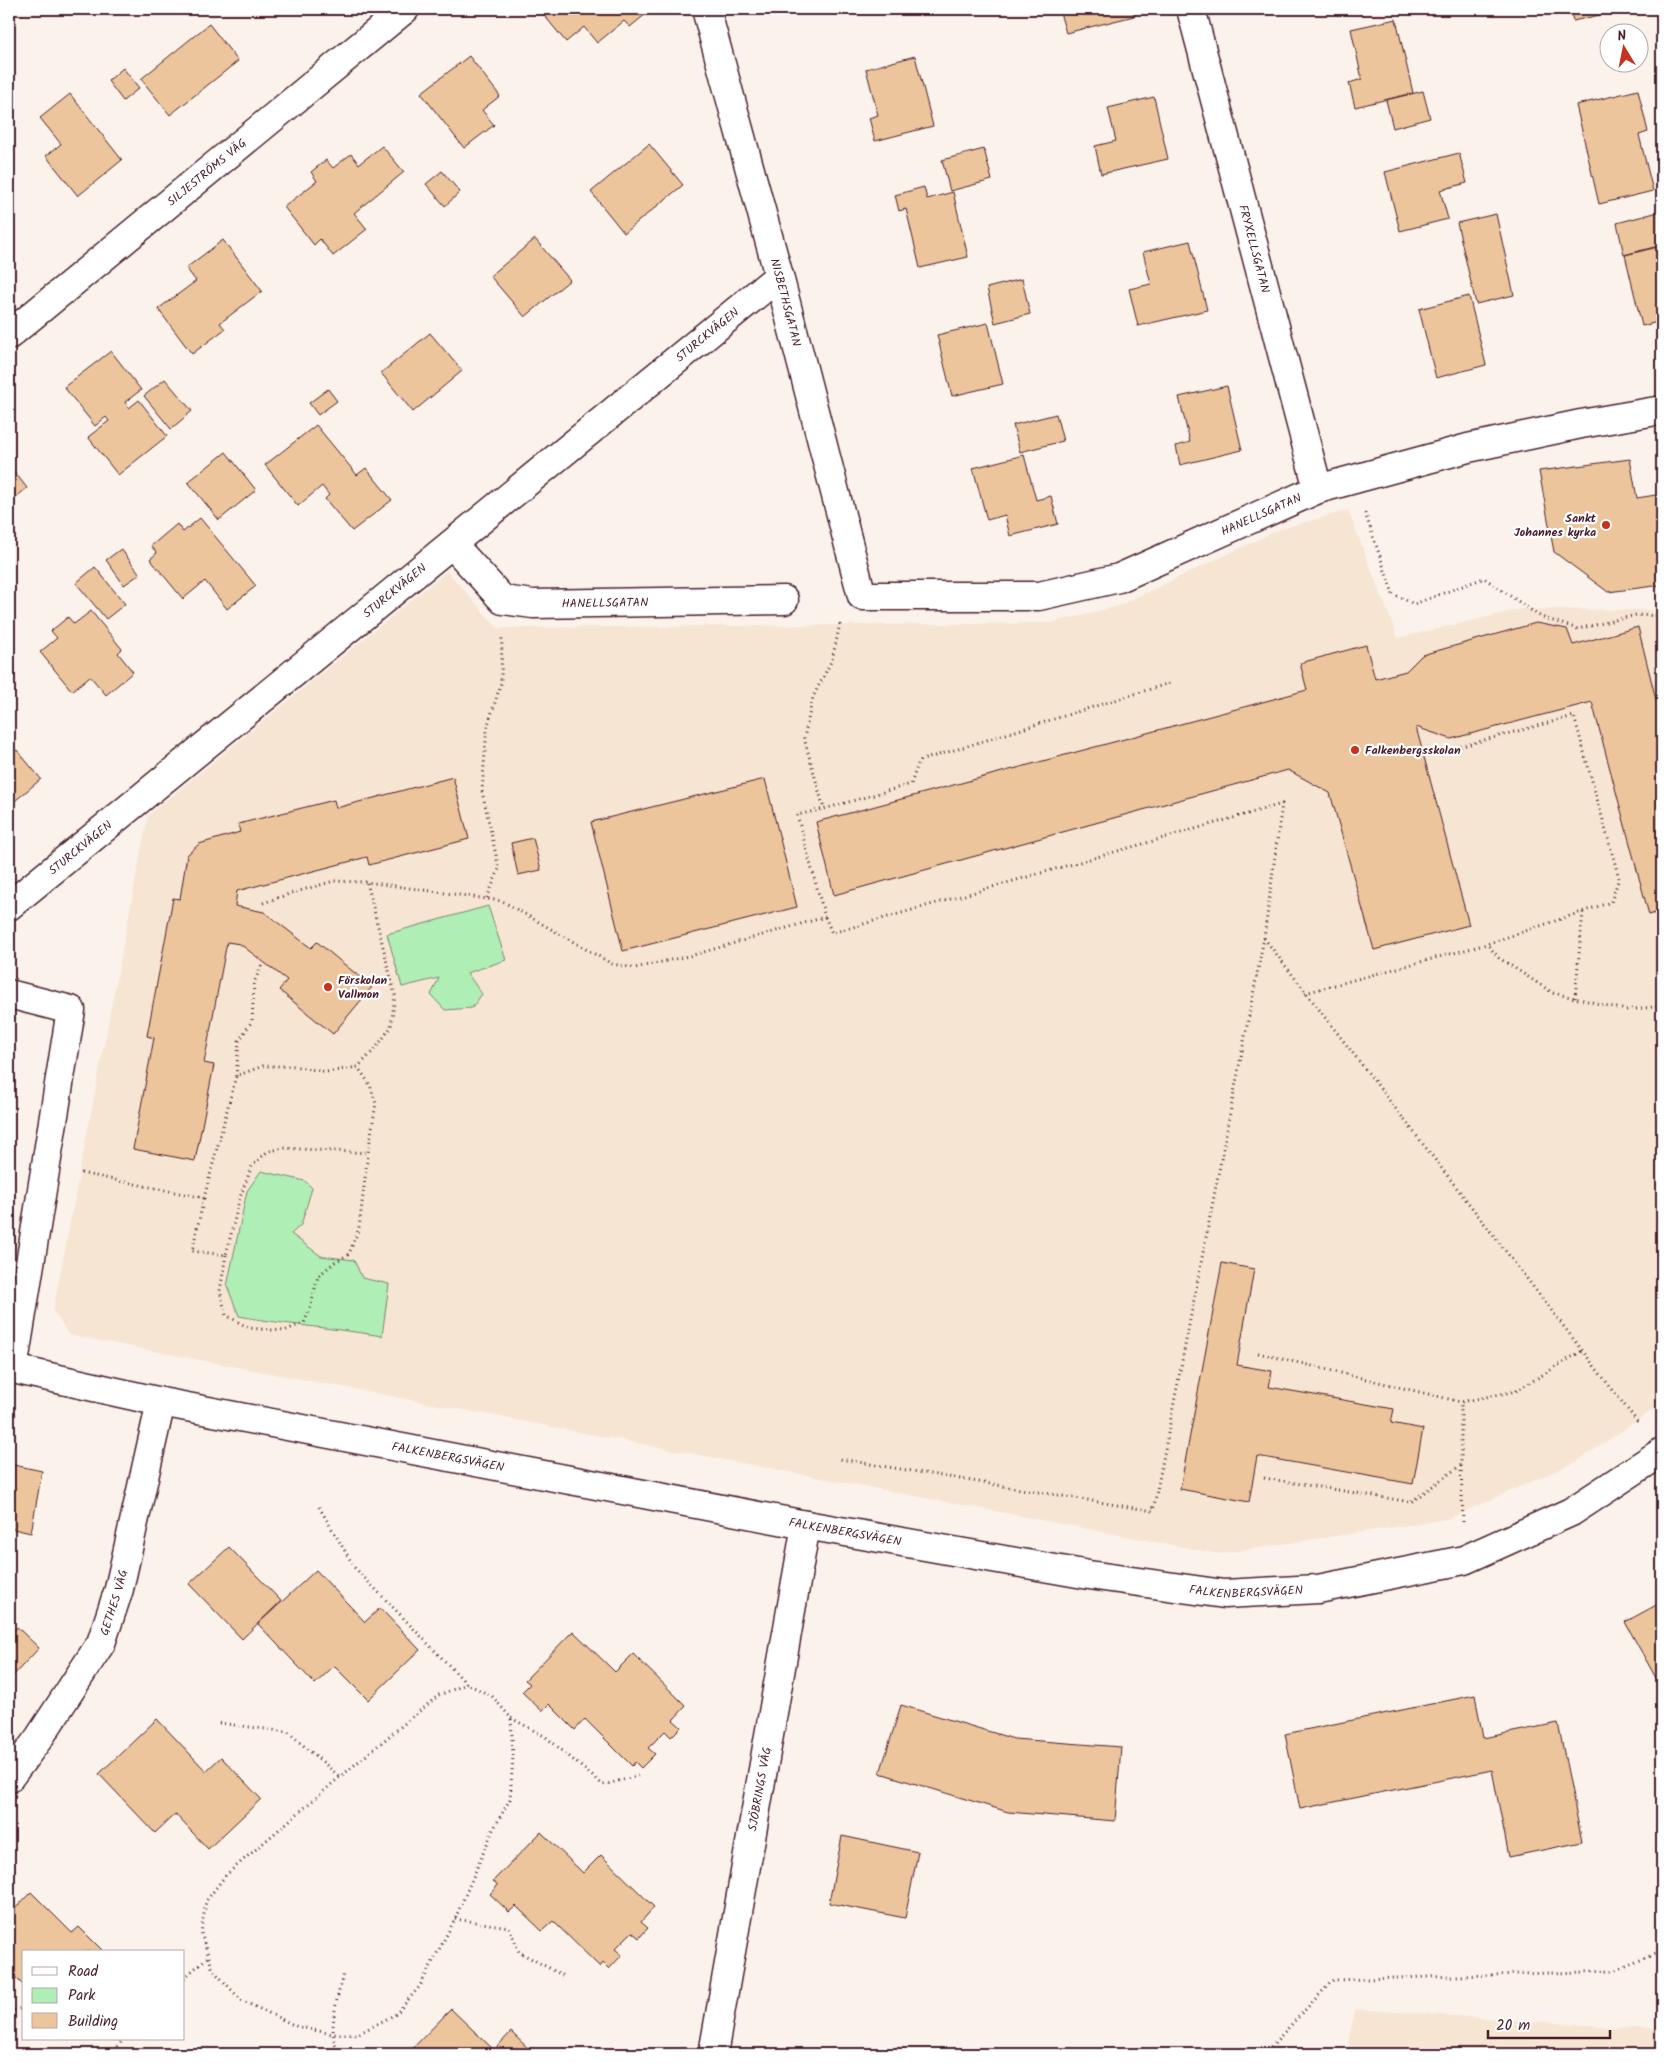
<svg xmlns="http://www.w3.org/2000/svg" width="1671" height="2063" font-family="Kalam,sans-serif">
  <rect width="100%" height="100%" fill="#fbf3eb"/>
  <filter id="ink" filterUnits="userSpaceOnUse"><feTurbulence type="fractalNoise" baseFrequency=".02" numOctaves="2"/><feDisplacementMap in="SourceGraphic" scale="10" xChannelSelector="R" yChannelSelector="G"/><feConvolveMatrix kernelMatrix="1 2 1 2 8 2 1 2 1" color-interpolation-filters="sRGB"/></filter>
  <g filter="url(#ink)">
    <path fill="#f6e5d3" d="M1348 510 1398 638 1521 609 1652 610 1662 634V1404L1576 1462 1448 1519 1219 1554 69 1335 53 1311 148 815 447 571 498 628 1051 623 1118 606 1278 530Z
      M1354 2009 1662 2030V2054H1348Z"/>
    <path fill="#afeeb5" stroke="#7c8670" d="M488 906 506 960 467 973 482 994 472 1008 445 1010 431 995 439 978 402 987 387 934Z
      M261 1171 305 1181 312 1188 301 1225 291 1234 321 1256 354 1260 362 1278 389 1284 382 1336C334 1328 286 1325 239 1316L227 1286 247 1191Z"/>
    <path fill="#ecc59c" stroke="#4a1f2b" d="M539 9H652L630 27 624 21 597 43 584 27 566 42Z
      M1059 9H1132L1134 16 1066 33Z
      M1570 9H1612L1613 12 1573 21Z
      M1396 19 1413 93 1355 107 1349 83 1362 79 1351 29Z
      M209 24 238 61 170 115 141 79Z
      M469 56 500 96 482 110 494 125 464 148 421 93Z
      M915 56 933 126 875 141 869 118 878 115 866 69Z
      M123 68 139 88 123 101 108 81Z
      M1638 90 1648 132 1639 135 1653 191 1599 204 1576 105Z
      M1423 91 1430 118 1393 128 1386 100Z
      M70 94 122 160 78 196 46 156 61 144 40 118Z
      M1154 97 1168 159 1101 174 1095 146 1116 141 1108 108Z
      M649 144 683 185 624 233 591 192Z
      M382 146 404 172 354 213 367 229 333 256 320 239 314 245 284 207 317 181 311 172 326 160 333 168 351 154 359 164Z
      M984 149 992 180 950 191 942 160Z
      M1459 153 1467 183 1440 190 1448 219 1400 231 1385 172Z
      M442 171 460 192 445 206 426 184Z
      M924 187 927 199 953 192 968 257 920 268 906 209 899 211 895 195Z
      M1662 211V245L1624 255 1617 223Z
      M1496 214 1514 295 1476 304 1457 223Z
      M535 239 570 280 525 317 490 276Z
      M223 240 262 291 220 323 225 329 192 354 158 309 196 281 186 268Z
      M1190 241 1207 310 1138 326 1129 289 1151 284 1143 252Z
      M1662 246V321L1642 326 1625 255Z
      M1022 279 1030 314 995 323 987 288Z
      M1469 296 1486 365 1436 378 1419 309Z
      M988 323 1003 384 952 396 937 335Z
      M430 333 462 371 413 412 381 373Z
      M111 351 141 390 125 402 129 408 139 400 167 436 118 475 88 437 109 421 106 417 95 426 64 387Z
      M165 379 192 411 171 429 144 396Z
      M1227 386 1242 450 1180 465 1176 446 1190 442 1179 397Z
      M328 389 337 401 318 415 309 403Z
      M1056 414 1063 441 1020 452 1013 425Z
      M316 425 357 475 366 468 392 500 352 531 325 499 329 495 322 486 298 506 265 465Z
      M226 452 256 490 219 520 188 482Z
      M1024 455 1036 500 1051 496 1058 524 1010 536 1005 515 987 520 973 468Z
      M1630 459 1637 498 1662 494V585L1608 592 1554 552 1539 471Z
      M9 465 27 488 9 503Z
      M200 518 256 586 227 609 205 581 183 599 150 559 157 553 151 546 177 524 183 532Z
      M121 549 140 574 124 585 106 560Z
      M95 567 125 604 106 619 76 583Z
      M91 611 122 649 118 653 133 672 106 695 90 676 72 691 40 652 57 638 51 631 68 617 74 624Z
      M1536 623 1567 629 1573 645 1638 627 1662 724V911L1649 915 1592 702 1451 739 1416 727 1469 925 1374 950 1330 793 1288 770 834 895 816 822 1307 690 1300 663 1366 645 1375 679 1406 671 1422 655Z
      M17 750 41 779 9 806V755L10 756Z
      M453 777 469 839 369 865 367 857 237 891 235 906 264 912 311 948 317 942 372 987 333 1034 279 990 287 980 240 944 227 942 204 1063 214 1065 195 1161 133 1149 154 1038 147 1036 173 898 180 899 187 855 199 844 240 832 238 824 334 800 336 808Z
      M765 779 797 907 623 951 591 822Z
      M533 838 541 870 518 875 511 843Z
      M1222 1263 1254 1269 1237 1365 1272 1371 1269 1387 1394 1409 1391 1423 1423 1429 1413 1484 1257 1456 1249 1502 1180 1489Z
      M9 1464 42 1471 31 1533 9 1528Z
      M229 1547 281 1601 242 1639 189 1584Z
      M316 1570 365 1622 380 1608 420 1650 368 1700 334 1666 315 1684 258 1624Z
      M1662 1602V1689L1625 1622Z
      M17 1627 39 1648 9 1680V1636Z
      M573 1631 615 1672 633 1654 686 1706 673 1720 681 1727 671 1737 665 1731 648 1748 655 1754 641 1768 635 1762 632 1766 585 1719 575 1730 549 1704 542 1711 522 1692 530 1684 525 1680Z
      M1475 1695 1483 1738 1558 1723 1582 1842 1509 1857 1492 1770 1300 1809 1285 1734Z
      M901 1705 1014 1739 1121 1747 1115 1821 1008 1812 880 1773Z
      M157 1719 206 1771 221 1757 261 1799 208 1849 175 1814 155 1833 99 1774Z
      M541 1832 583 1873 601 1855 654 1907 641 1922 648 1928 639 1938 632 1932 615 1949 622 1955 609 1969 603 1963 600 1967 553 1921 542 1931 516 1906 509 1912 490 1894 498 1885 493 1881Z
      M842 1836 918 1852 905 1918 829 1903Z
      M31 1892 72 1933 79 1927 104 1952H24V1986L9 1971V1915Z
      M451 2009 494 2050 511 2032 534 2054H407Z"/>
    <g fill="none" stroke-linecap="round" stroke-linejoin="round">
      <g stroke="#4a1f2b" stroke-width="31">
        <g id="street">
          <path id="s1" d="M706 9 779 276 862 596H1039L1119 578 1318 489 1468 448 1581 424 1662 410"/>
          <path id="s2" d="M1191 9 1318 489"/>
          <path id="s3" d="M9 335 405 9"/>
          <path id="s4" d="M452 544 503 600 533 604 784 600"/>
          <path id="s5" d="M9 906 779 276"/>
          <path d="M9 994 71 1010 13 1369"/>
          <path id="s6" d="M9 1368 161 1402 806 1525 1089 1575 1224 1594 1318 1589 1464 1560 1571 1512 1662 1452"/>
          <path id="s7" d="M9 1778 39 1738 101 1643 119 1589 161 1402"/>
          <path id="s8" d="M713 2054 806 1525"/>
        </g>
      </g>
      <path stroke="#4a1f2b" stroke-width="3" stroke-dasharray="1 4" stroke-linecap="butt" d="M1365 513 1393 594 1414 604 1484 578 1541 617 1578 629 1636 615 1662 616
        M840 624 832 660 813 697 804 738 824 809 911 784 919 761 1170 683
        M1436 753 1574 716 1619 878 1611 902 1487 944 1499 958 1553 993 1626 1010 1662 1006
        M487 898 499 869 482 791 487 728 501 683 502 636
        M263 903 292 893 334 881 367 882 502 901 612 964 635 968 693 955 825 917 797 815 824 809
        M825 917 832 933 1282 804 1264 938 1153 1511 840 1459
        M1264 938 1639 1424
        M1305 993 1487 944
        M1575 998 1583 912
        M236 1076 239 1041 252 1021 254 983 262 964
        M81 1173 204 1198 236 1076 263 1066H293L327 1072 358 1067 376 1048 391 1027 395 995 367 882
        M204 1198 192 1251 226 1255 240 1197 252 1166 267 1152 283 1148 368 1153 376 1103 370 1085 358 1067
        M226 1255 220 1291 226 1315 249 1328 284 1331 304 1323 310 1309 318 1276 335 1262 349 1254 359 1228 368 1153
        M1258 1353 1461 1402 1516 1391 1582 1351
        M1461 1466 1463 1522
        M1264 1478 1411 1502 1461 1465V1402
        M319 1507 355 1568 467 1684 492 1696 511 1718 513 1757 510 1799 493 1830 455 1919 420 1986 396 2014 358 2034H332L296 2026 241 2000 213 1970 201 1933 206 1901 226 1875 340 1777 439 1695 467 1684
        M511 1718 546 1737 603 1785 638 1776
        M219 1723 288 1732 340 1777
        M455 1919 509 1927 519 1952 564 1976
        M184 1978 209 1956
        M9 2011 24 2008
        M110 2054 124 2039
        M341 2054C324 2037 339 1995 343 1973
        M1264 2054 1333 1980 1614 1971 1662 1951"/>
      <use href="#street" stroke="#fff" stroke-width="28"/>
    </g>
  </g>
  <g fill="#c8321e" stroke="#fff" stroke-width="2">
    <circle cx="1606" cy="525" r="5"/>
    <circle cx="1355" cy="750" r="5"/>
    <circle cx="328" cy="987" r="5"/>
  </g>
  <g text-anchor="middle" stroke-width="4.5" stroke-linejoin="round" paint-order="stroke">
    <g font-size="12" fill="#4a1f2b" stroke="#fff">
      <text dy="4" stroke="none"><textPath href="#s3" startOffset="256">SILJESTRÖMS VÄG</textPath></text>
      <text dy="4" stroke="none"><textPath href="#s2" startOffset="248">FRYXELLSGATAN</textPath></text>
      <text dy="4" stroke="none"><textPath href="#s1" startOffset="304">NISBETHSGATAN</textPath></text>
      <text dy="4" stroke="none"><textPath href="#s5" startOffset="902">STURCKVÄGEN</textPath></text>
      <text dy="4" stroke="none"><textPath href="#s1" startOffset="1022">HANELLSGATAN</textPath></text>
      <text dy="4" stroke="none"><textPath href="#s5" startOffset="498">STURCKVÄGEN</textPath></text>
      <text dy="4" stroke="none"><textPath href="#s4" startOffset="178">HANELLSGATAN</textPath></text>
      <text dy="4" stroke="none"><textPath href="#s5" startOffset="92">STURCKVÄGEN</textPath></text>
      <text dy="4" stroke="none"><textPath href="#s6" startOffset="448">FALKENBERGSVÄGEN</textPath></text>
      <text dy="4" stroke="none"><textPath href="#s6" startOffset="852">FALKENBERGSVÄGEN</textPath></text>
      <text dy="4" stroke="none"><textPath href="#s6" startOffset="1258">FALKENBERGSVÄGEN</textPath></text>
      <text dy="4" stroke="none"><textPath href="#s7" startOffset="206">GETHES VÄG</textPath></text>
      <text dy="4" stroke="none"><textPath href="#s8" startOffset="269">SJÖBRINGS VÄG</textPath></text>
    </g>
    <g font-size="12" font-weight="bold" fill="#4a1f2b" stroke="#fff" text-anchor="start">
      <text x="1596" y="522" text-anchor="end">Sankt<tspan x="1596" dy="14">Johannes kyrka</tspan></text>
      <text x="1365" y="754">Falkenbergsskolan</text>
      <text x="338" y="984">Förskolan<tspan x="338" dy="14">Vallmon</tspan></text>
    </g>
  </g>
  <rect width="1671" height="2063" fill="none" stroke="#fff" stroke-width="30"/>
  <rect x="15" y="15" width="1641" height="2033" fill="none" stroke="#4a1f2b" stroke-width="2" filter="url(#ink)"/>
  <rect x="22" y="1950" width="162" height="90" fill="#ffffff" stroke="#b7a5aa"/>
  <rect x="32" y="1967" width="25" height="8" fill="#ffffff" stroke="#b7a5aa"/>
  <text x="68" y="1976" font-size="15" fill="#4a1f2b">Road</text>
  <rect x="32" y="1988" width="25" height="15" fill="#afeeb5" stroke="#b7a5aa"/>
  <text x="68" y="2000" font-size="15" fill="#4a1f2b">Park</text>
  <rect x="32" y="2013" width="25" height="15" fill="#ecc59c" stroke="#b7a5aa"/>
  <text x="68" y="2026" font-size="15" fill="#4a1f2b">Building</text>
  <g transform="translate(1624 48) rotate(350)"><circle r="24" fill="#ffffff" stroke="#b7a5aa"/>
  <path d="M0-4L9 19L0 12L-9 19Z" fill="#c8321e"/>
  <text y="-8" font-size="14" font-weight="bold" text-anchor="middle" fill="#4a1f2b">N</text>
  </g>
  <path d="M1488 2030v8h122v-8" fill="none" stroke="#4a1f2b" stroke-width="2.5"/>
  <text x="1496" y="2030" font-size="15" fill="#4a1f2b" stroke="#ffffff" stroke-width="4" paint-order="stroke">20 m</text>
</svg>
